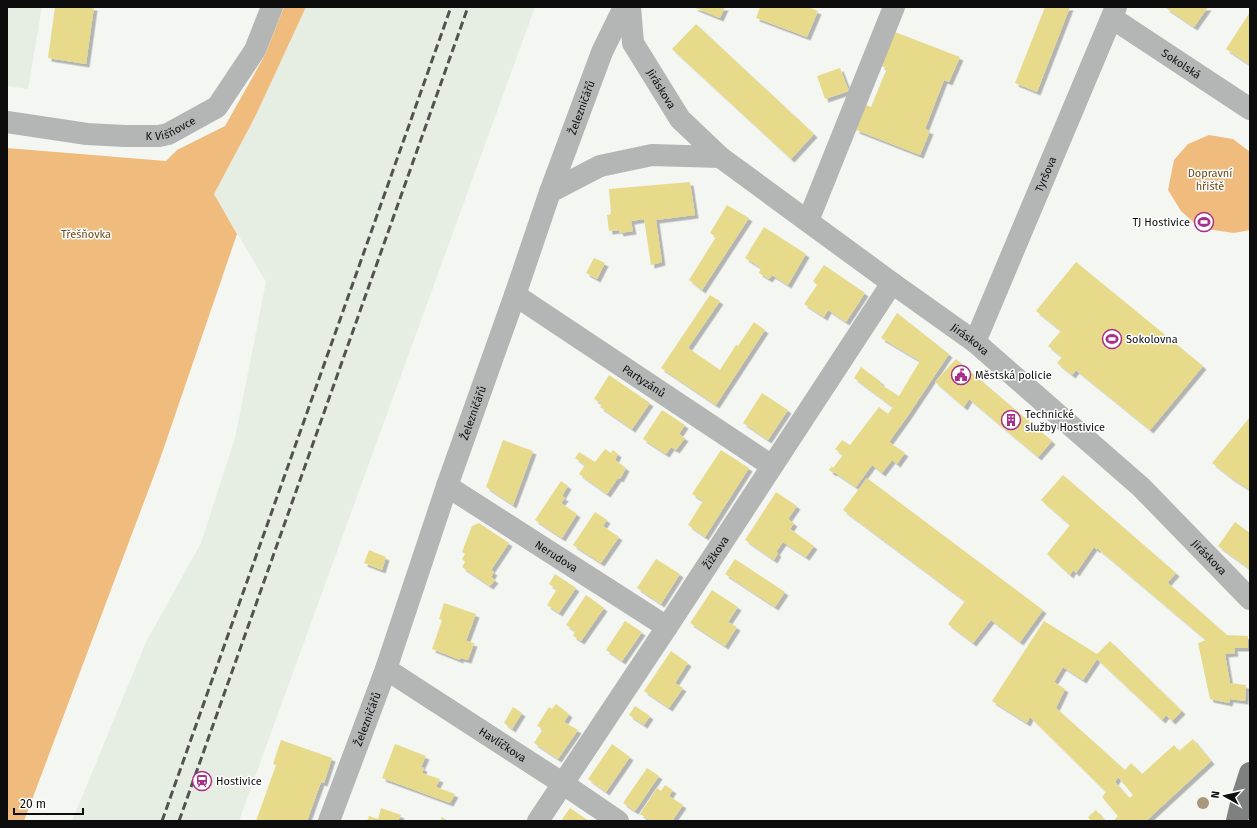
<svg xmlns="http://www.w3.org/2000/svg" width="1257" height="828" font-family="'Fira Sans',sans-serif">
  <defs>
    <filter id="shadow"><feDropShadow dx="3.5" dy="3.5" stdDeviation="0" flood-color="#0004"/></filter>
  </defs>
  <rect width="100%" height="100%" fill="#f4f6f2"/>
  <path fill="#e6ede2" d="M7 7H42L28 89 7 86Z
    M306 7H535L239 821H72L146 642 201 543 235 438 266 282 214 194 255 117Z"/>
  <path fill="#f0bc7e" d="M284 7H306L255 117 214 194 237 234 159 462 24 821H7V148L166 161 177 150 225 126 265 55Z
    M1209 135 1233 139 1250 152V230L1234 233 1200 228 1181 211 1168 190 1174 160 1188 144Z"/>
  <path fill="#e7db8b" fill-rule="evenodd" filter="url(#shadow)" d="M55 7H94L86 64 48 58Z
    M693 7H725L720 18Z
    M760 7H808L818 11 807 37 756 18Z
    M1045 7H1070L1037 92 1015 83Z
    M1167 7H1208L1194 27 1166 8Z
    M1250 12V65L1226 49Z
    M696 24 814 134 791 159 672 49Z
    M895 32 960 57 949 82 944 80 925 129 930 131 920 155 856 130 866 105 871 107 887 68 881 66Z
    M840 68 849 91 825 99 817 76Z
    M690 182 695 215 656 220 662 262 651 265 644 219 631 221 633 231 620 233 619 230 609 231 607 215 611 214 609 189Z
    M727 205 749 218 702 290 689 280 716 237 710 233Z
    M764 227 806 254 788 285 772 275 769 279 759 273 761 268 745 258Z
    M594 258 605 263 597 279 586 273Z
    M1076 262 1203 366 1150 430 1076 370 1072 375 1057 363 1062 357 1048 346 1061 331 1036 311Z
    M824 265 865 293 846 322 828 310 824 317 804 304 817 285 813 281Z
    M710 295 720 301 688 348 720 370 736 345 738 346 754 322 765 330 716 405 661 368Z
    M897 313 949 354 907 417 889 442 905 453 897 464 892 460 882 473 872 465 856 487 834 472 833 473 829 470 832 466 833 468 843 455 835 449 842 440 850 445 879 407 888 414 893 407 854 378 861 367 881 382 880 384 899 396 920 361 881 338Z
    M956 359 1052 441 1038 457 969 399 964 407 935 382Z
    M609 375 650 403 632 429 600 407 602 404 594 399Z
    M762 393 788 410 768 440 743 423Z
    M662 410 685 425 679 434 685 438 676 450 671 447 666 454 643 439Z
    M1250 417V490L1230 477 1212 463Z
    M503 440 533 451 513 505 486 487Z
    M605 449 611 453 613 450 618 454 615 460 626 468 620 479 618 478 607 494 579 474 585 465 575 458 579 452 595 462Z
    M721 450 749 468 705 537 688 525 703 501 692 494Z
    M1063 475 1176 573 1163 588 1168 583 1227 635 1248 636V648H1234L1235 653 1225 654 1230 683 1246 685 1245 701 1230 699 1229 703 1210 699 1198 643 1206 640 1097 548V550L1094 547 1076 573 1073 570 1070 575 1047 554 1070 525 1041 500Z
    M867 478 1043 610 1020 642 991 620 973 643 948 624 965 601 843 510Z
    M561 481 568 486 562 496 565 498 561 503 577 514 562 538 535 520Z
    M776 492 797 506 788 519 794 523 790 529 814 546 806 557 783 542 776 552 778 553 774 560 745 540Z
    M595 512 607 520 603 526 619 537 601 563 573 545Z
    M1235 522 1250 533V569L1218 546Z
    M479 523 509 543 491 570 494 572 491 577 495 580 490 586 462 567 465 562 462 559 465 554 462 552 472 526Z
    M369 550 386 557 382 570 364 563Z
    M656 559 680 574 661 604 637 588Z
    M735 559 785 592 775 607 725 574Z
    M555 574 576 588 559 613 547 605 557 589 549 584Z
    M712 590 738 607 728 622 737 627 725 646 690 623Z
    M586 595 604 608 581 641 573 636 575 631 566 625Z
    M444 603 476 614 466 641 474 643 468 660 460 658V660L432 649 442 620 439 619Z
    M625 621 642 632 622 661 606 650Z
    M1044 621 1097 654 1110 641 1182 711 1172 721 1166 715 1162 720 1097 659 1083 680 1063 667 1054 682 1065 689 1056 708 1125 770 1131 763 1142 774 1174 745 1179 751 1193 739 1211 761 1146 821H1113L1118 816 1102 797 1106 792 1030 717 1027 723 992 701ZM1118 777 1133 795 1129 798 1115 782Z
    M671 651 688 663 675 683 683 688 669 708 644 691Z
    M556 704 569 714 564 722 578 730 558 759 534 743 543 729 537 726 549 707 552 709Z
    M635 706 650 716 644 725 629 715Z
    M513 707 522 713 512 729 504 723Z
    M281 740 332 758 324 783 321 782 307 821H256L276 765 273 764Z
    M395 744 426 756 421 767 424 768 422 773 440 779 436 787 455 794 450 803 382 778Z
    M612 744 630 757 606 792 588 779Z
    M647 768 659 776 635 811 623 803Z
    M665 785 673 790 669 796 683 805 672 821H651L640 814 657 788 661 791Z
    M381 808 401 815 398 821H367L369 816 378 819Z
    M570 808 589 821H561Z
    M1096 810 1105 821H1091L1088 817Z
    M442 817 448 821H440Z"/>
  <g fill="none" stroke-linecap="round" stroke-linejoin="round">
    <g stroke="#b4b6b5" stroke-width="22">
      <path id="s1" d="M630 7 633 43 680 119 720 157 892 283 975 342 1141 487 1250 599"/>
      <path id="s2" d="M1112 18 1250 109"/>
      <path id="s3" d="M7 122 87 134 125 136H159L168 134 217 107 255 50 272 7"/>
      <path d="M550 192 600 166 652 155 720 157"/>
      <path d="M808 221 894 7"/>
      <path id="s4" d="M515 295 772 466"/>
      <path id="s5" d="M975 342 1116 7"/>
      <path id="s6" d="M447 486 667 627"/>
      <path id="s7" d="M386 669 562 783 618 821"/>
      <path id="s8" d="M329 821 386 669 447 486 515 295 550 192 602 52 624 7"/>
      <path id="s9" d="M538 821 667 627 892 283"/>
    </g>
    <path stroke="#7e817f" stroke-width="22" d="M1237 821 1243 795 1250 773"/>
    <path stroke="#525351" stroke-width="3" stroke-dasharray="8 4" stroke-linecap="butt" d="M162 821 451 7
      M179 821 468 7"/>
  </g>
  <circle fill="#a9977b" cx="1203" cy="803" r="6"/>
  <defs>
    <g id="stadium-ring" transform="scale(1)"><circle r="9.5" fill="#fff" stroke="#a7318a" stroke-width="1.5"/><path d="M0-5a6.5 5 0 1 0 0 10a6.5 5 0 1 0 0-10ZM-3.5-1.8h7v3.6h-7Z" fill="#a7318a"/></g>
    <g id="civic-ring" transform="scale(1)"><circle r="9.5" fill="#fff" stroke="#a7318a" stroke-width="1.5"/><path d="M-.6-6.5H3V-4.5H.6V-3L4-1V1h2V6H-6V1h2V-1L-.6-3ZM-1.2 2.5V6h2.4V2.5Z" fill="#a7318a"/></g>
    <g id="building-ring" transform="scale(1)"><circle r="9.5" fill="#fff" stroke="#a7318a" stroke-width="1.5"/><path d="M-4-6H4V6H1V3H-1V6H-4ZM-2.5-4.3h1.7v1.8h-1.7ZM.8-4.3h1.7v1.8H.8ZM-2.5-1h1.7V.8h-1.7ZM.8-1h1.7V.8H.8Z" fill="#a7318a"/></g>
    <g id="station-ring" transform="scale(1)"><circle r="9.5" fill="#fff" stroke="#a7318a" stroke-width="1.5"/><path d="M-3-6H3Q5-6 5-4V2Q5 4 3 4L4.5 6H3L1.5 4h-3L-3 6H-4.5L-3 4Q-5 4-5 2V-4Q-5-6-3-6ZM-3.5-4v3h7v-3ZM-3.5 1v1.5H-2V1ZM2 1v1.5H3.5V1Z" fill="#a7318a"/></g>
  </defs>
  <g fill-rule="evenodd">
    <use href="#stadium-ring" x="1204" y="222"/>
    <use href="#stadium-ring" x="1112" y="339"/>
    <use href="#civic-ring" x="961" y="375"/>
    <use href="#building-ring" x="1011" y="420"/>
    <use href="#station-ring" x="202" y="781"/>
  </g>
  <g text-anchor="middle" stroke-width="3" stroke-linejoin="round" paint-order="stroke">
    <g font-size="11" fill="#0c0d0c" stroke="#fff">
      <text dy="4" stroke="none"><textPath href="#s2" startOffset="83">Sokolská</textPath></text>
      <text dy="4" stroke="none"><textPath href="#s1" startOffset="90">Jiráskova</textPath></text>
      <text dy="4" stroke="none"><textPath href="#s8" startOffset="757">Železničářů</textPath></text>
      <text dy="4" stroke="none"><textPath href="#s3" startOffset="166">K Višňovce</textPath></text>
      <text dy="4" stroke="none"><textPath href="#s5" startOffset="182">Tyršova</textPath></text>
      <text dy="4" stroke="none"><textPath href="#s1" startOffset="490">Jiráskova</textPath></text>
      <text dy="4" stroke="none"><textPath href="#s4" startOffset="155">Partyzánů</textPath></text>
      <text dy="4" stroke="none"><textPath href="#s8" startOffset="433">Železničářů</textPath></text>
      <text dy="4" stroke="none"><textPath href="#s9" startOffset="322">Žižkova</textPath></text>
      <text dy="4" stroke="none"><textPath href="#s6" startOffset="130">Nerudova</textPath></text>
      <text dy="4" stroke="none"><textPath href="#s1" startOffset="814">Jiráskova</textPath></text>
      <text dy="4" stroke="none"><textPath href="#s8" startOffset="109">Železničářů</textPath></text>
      <text dy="4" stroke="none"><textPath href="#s7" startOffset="139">Havlíčkova</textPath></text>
    </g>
    <g font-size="11" fill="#6c4919" stroke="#fff">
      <text x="1210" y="177">Dopravní<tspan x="1210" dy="13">hřiště</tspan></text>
      <text x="86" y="238">Třešňovka</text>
    </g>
    <g font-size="11" fill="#0c0d0c" stroke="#fff" text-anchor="start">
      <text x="1190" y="226" text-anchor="end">TJ Hostivice</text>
      <text x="1126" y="343">Sokolovna</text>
      <text x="975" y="379">Městská policie</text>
      <text x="1025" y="418">Technické<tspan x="1025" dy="13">služby Hostivice</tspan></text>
      <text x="216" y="785">Hostivice</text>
    </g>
  </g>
  <rect width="1257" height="828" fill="none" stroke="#0c0d0c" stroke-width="16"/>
  <g transform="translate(1225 796) rotate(278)" stroke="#ffffff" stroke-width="3" paint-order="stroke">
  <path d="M0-3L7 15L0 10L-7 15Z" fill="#0c0d0c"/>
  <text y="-6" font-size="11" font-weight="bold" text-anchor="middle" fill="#0c0d0c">N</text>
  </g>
  <path d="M14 808v6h69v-6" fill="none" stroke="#0c0d0c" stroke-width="2"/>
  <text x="20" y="808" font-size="12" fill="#0c0d0c" stroke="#ffffff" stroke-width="3" paint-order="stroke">20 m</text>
</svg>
